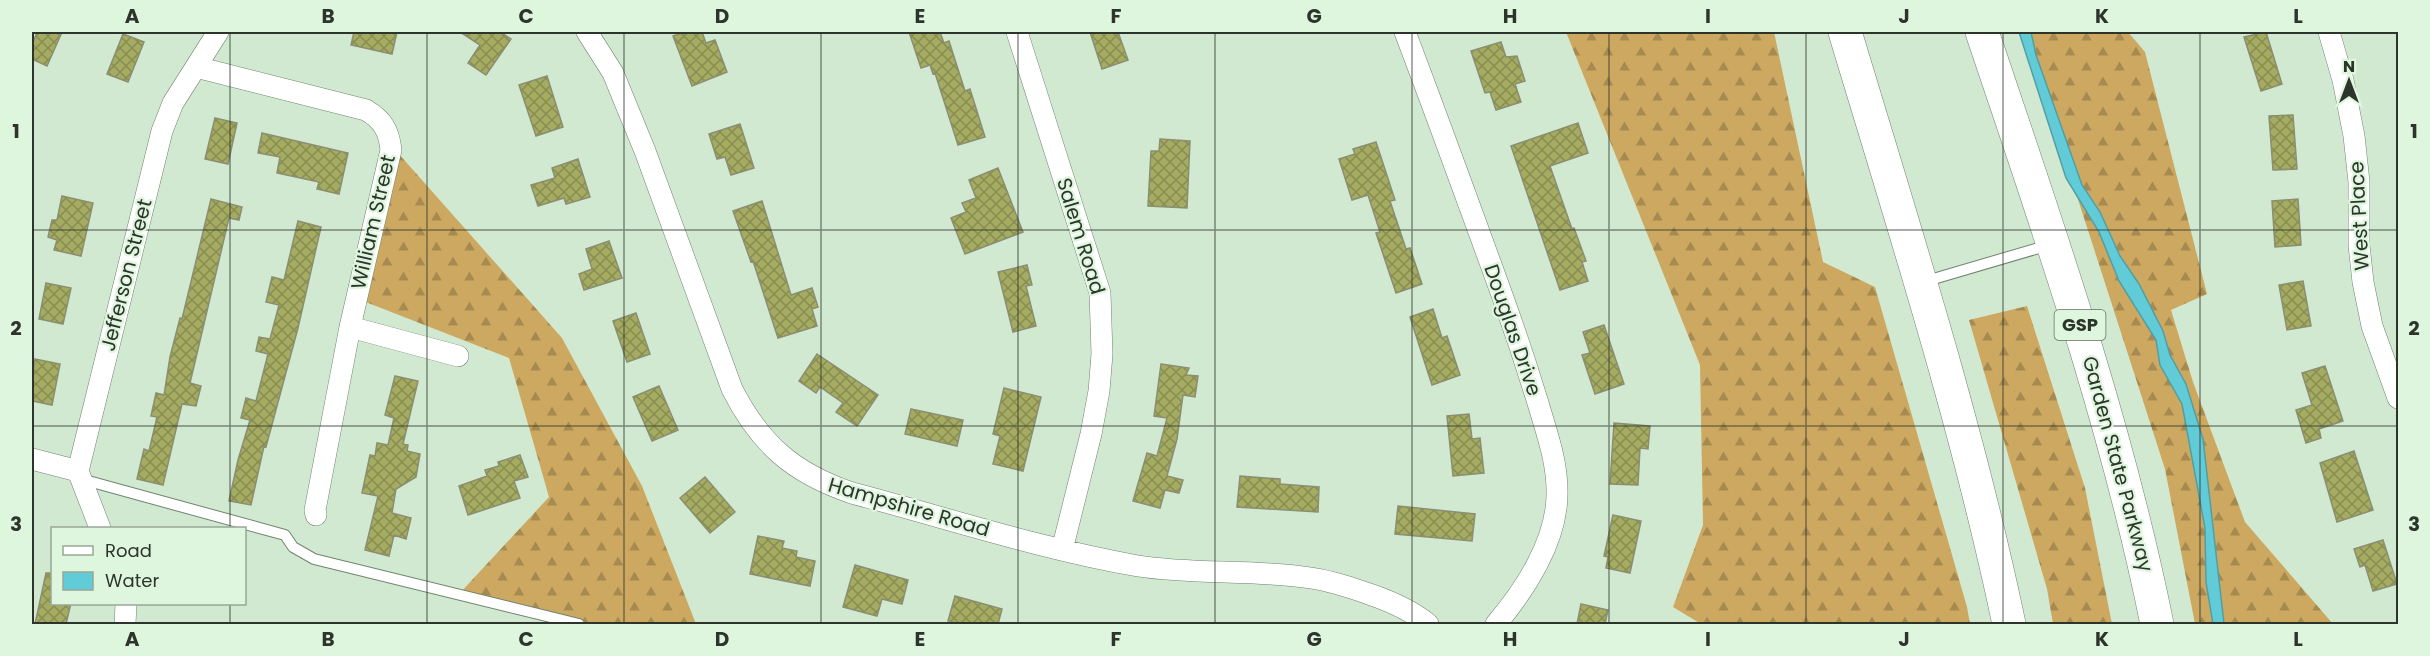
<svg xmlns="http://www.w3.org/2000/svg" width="2430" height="656" font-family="Poppins,sans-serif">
  <defs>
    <pattern id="forest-firs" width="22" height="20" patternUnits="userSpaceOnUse" patternTransform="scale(1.5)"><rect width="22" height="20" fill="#cda861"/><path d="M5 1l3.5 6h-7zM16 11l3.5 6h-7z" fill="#a78a50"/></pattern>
    <pattern id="building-cross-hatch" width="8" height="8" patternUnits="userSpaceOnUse" patternTransform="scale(1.5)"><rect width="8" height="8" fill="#a5ac61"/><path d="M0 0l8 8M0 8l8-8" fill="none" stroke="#878d50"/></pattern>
  </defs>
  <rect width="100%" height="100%" fill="#d2e9d1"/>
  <path fill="url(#forest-firs)" d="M1566 32H1774L1823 262 1875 287 1967 607 1970 624H1701L1673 607 1703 525 1700 365Z
    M2024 32H2128L2145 52 2207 294 2171 310 2193 382 2245 522 2333 624H2195L2165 469Z
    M398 153 562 338 642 486 696 624H591L459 594 549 497 509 358 363 301Z
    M2027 306 2085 488 2112 624H2053L2047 589 1969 320Z"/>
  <path fill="#61ccd7" stroke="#519ea3" stroke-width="1.5" d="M2019 32H2031L2036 55 2082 185 2100 212 2120 256 2139 284 2163 331 2170 355 2186 384 2203 439 2224 624H2213L2206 582 2205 528 2182 404 2160 365 2156 340 2119 281 2099 232 2066 178Z"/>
  <path fill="url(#building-cross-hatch)" stroke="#8a8e72" stroke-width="1.5" d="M37 32H62L47 66 32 59V45Z
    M354 32H397L392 54 351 45Z
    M460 32H500L511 39 486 75 468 63 480 45Z
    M685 32H702L706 43 715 40 727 72 692 86 673 36Z
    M909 32H940L944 43 949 41 965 91 970 89 985 137 958 145 935 73 933 74 930 65 921 68Z
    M1090 32H1118L1128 60 1102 69Z
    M2266 32 2282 84 2261 91 2244 37Z
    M123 34 144 42 128 82 107 74Z
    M1501 42 1506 57 1517 56 1525 81 1515 84 1521 102 1496 110 1490 92 1485 93 1471 51Z
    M547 76 563 127 536 136 519 85Z
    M2293 115 2297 169 2273 170 2269 116Z
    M215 118 237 123 228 164 205 159Z
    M1578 123 1588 153 1550 166 1572 229 1574 228 1586 261 1582 262 1588 281 1560 290 1511 146Z
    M740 124 754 168 731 175 725 157 717 159 709 134Z
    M262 133 348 153 339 194 317 189 319 182 277 173 280 157 258 153Z
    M1160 139 1190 141 1187 208 1148 206 1151 151H1159Z
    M1376 142 1395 200 1390 201 1406 249 1410 248 1422 284 1396 293 1376 233 1380 232 1368 195 1352 200 1339 159 1355 154 1353 149Z
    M578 159 590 197 566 204 564 198 538 206 531 185 555 178 552 168Z
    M998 168 1023 232 965 254 951 218 966 212 962 203 976 198 969 180Z
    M62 196 93 203 81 256 54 250 57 240 48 237 52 220H57Z
    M211 199 242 207 239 220 229 218 190 383 201 386 196 406 182 404 163 485 137 479 144 449 149 451 157 417 151 416 156 393 164 395 170 357 180 318 182 319Z
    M2298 199 2301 245 2275 247 2272 201Z
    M762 201 791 295 812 288 818 307 812 309 817 326 778 338 753 261 751 262 733 211Z
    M298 221 321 227 298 328 266 447 264 446 251 505 229 501 238 460 250 420 241 418 246 398 256 401 268 354 256 351 259 337 270 339 279 305 266 302 272 277 284 280Z
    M609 241 622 278 584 290 579 274 592 269 586 249Z
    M1027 265 1032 285 1026 286 1036 326 1013 332 998 272Z
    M2303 281 2311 326 2287 330 2279 285Z
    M46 283 71 288 63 324 39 319Z
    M1433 309 1442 338 1447 336 1460 375 1432 385 1410 317Z
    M636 313 650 354 627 362 613 321Z
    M1604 325 1624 384 1595 394 1582 355 1590 353 1583 332Z
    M817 354 878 395 857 426 836 412 843 403 820 387 816 393 799 381Z
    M35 359 60 364 52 405 32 401V378Z
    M1161 364 1189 368 1186 375 1198 376 1195 397 1183 395 1177 439 1167 476 1183 480 1179 493 1165 490 1160 508 1133 501 1147 453 1157 456 1167 418 1154 416Z
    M2325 366 2343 421 2319 429 2321 438 2306 443 2296 410 2312 405 2302 373Z
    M395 376 418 381 403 444 408 445 407 451 420 454 416 477 396 489 392 513 411 518 406 539 394 535 389 556 365 550 378 496 362 493 370 455 375 456 377 443 388 445 394 418 385 415Z
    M659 386 678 430 652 441 633 397Z
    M1004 388 1041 397 1023 471 993 464 1000 436 993 434Z
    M911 409 963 420 957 446 905 434Z
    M1469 414 1472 439 1480 438 1484 473 1453 476 1447 416Z
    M1614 423 1650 426 1648 449 1640 448 1638 485 1610 484Z
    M2354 451 2373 510 2337 522 2320 463Z
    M520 455 528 477 514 481 520 498 468 515 459 486 487 476 485 470 499 466 498 462Z
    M1240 476 1280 479V484L1319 487 1318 512 1237 507Z
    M705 477 735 512 710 533 680 498Z
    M1398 506 1475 514 1472 541 1395 534Z
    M1613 515 1641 521 1630 573 1606 568 1608 557 1604 556Z
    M758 536 784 541 782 548 797 551 796 557 815 561 810 586 750 574Z
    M2383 540 2397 584 2373 591 2365 565 2360 567 2354 549Z
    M855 565 908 580 902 604 882 599 877 616 843 607Z
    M46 573H52V603H71L66 624H35Z
    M955 596 1002 609 998 624H962L948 621Z
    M1581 604 1608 610 1605 624H1577Z"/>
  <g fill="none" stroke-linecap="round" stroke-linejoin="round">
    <g stroke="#70846f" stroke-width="12">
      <path id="lane" d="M1923 282 2049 245
        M81 479 285 535 293 547 314 559 579 624"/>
    </g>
    <g stroke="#70846f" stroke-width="22">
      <path id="street" d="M587 32 613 73 645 151 732 389C760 444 793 473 852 493 947 518 1041 549 1138 566 1195 575 1254 569 1311 578 1332 581 1352 588 1372 595 1392 602 1412 611 1428 624
        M1017 32 1100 293 1102 354 1099 391 1091 434 1062 550
        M1405 32C1438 119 1470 207 1502 295 1515 331 1527 367 1538 403 1547 434 1558 463 1557 496 1556 542 1525 590 1496 624
        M2329 32 2343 80 2354 136 2359 182V245L2363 282 2372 326 2398 398
        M196 67 366 110C383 120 389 131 391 150L350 327 315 510 316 515
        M350 327 458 356
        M32 459 78 471
        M100 528 78 471 162 131 173 103 218 32
        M125 624 126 604"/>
    </g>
    <g stroke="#70846f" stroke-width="34">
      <path id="highway" d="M1845 32C1904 228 1967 424 2009 624
        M1982 32C2048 228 2116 421 2157 624"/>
    </g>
    <use href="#lane" stroke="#fff" stroke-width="10"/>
    <use href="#street" stroke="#fff" stroke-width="21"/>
    <use href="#highway" stroke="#fff" stroke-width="33"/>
  </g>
  <path fill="none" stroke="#2c342b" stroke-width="1.5" stroke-opacity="0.55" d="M230 32V528M427 32V624M624 32V624M821 32V624M1018 32V624M1215 32V624M1412 32V624M1609 32V624M1806 32V624M2003 32V624M2200 32V624M32 230H2398M32 426H2398M230 604V624"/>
  <g text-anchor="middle" stroke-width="4.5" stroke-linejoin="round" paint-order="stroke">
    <rect fill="#dff6de" stroke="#626e61" stroke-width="1.5" x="2054.5" y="310" width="51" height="30" rx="4.5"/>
    <g font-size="18" font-weight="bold" fill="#2c342b">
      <text x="2080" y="331">GSP</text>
    </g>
    <g font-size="20" fill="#2c342b" stroke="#dff6de">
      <text transform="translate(2359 216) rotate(-93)" y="7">West Place</text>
      <text transform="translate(373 222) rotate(-77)" y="7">William Street</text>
      <text transform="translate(1081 236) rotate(73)" y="7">Salem Road</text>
      <text transform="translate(126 275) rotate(-76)" y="7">Jefferson Street</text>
      <text transform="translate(1513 330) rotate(71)" y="7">Douglas Drive</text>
      <text transform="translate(2118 464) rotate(75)" y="7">Garden State Parkway</text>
      <text transform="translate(909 507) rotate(16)" y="7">Hampshire Road</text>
    </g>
  </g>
  <rect width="2430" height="656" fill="none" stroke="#dff6de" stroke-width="66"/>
  <rect x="51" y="527" width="195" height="78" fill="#dff6de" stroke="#97a896" stroke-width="1.5"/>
  <rect x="63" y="546" width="30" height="9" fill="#ffffff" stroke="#97a896" stroke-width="1.5"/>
  <text x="105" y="557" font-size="18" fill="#2c342b">Road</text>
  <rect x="63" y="572" width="30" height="18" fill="#61ccd7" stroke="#97a896" stroke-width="1.5"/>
  <text x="105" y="587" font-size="18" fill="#2c342b">Water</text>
  <g transform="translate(2349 81)" stroke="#dff6de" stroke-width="4.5" paint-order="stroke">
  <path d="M0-4.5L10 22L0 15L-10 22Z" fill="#2c342b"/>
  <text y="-9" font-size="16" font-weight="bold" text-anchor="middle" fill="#2c342b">N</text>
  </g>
  <rect x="33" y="33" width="2364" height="590" fill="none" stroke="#2c342b" stroke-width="2"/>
  <g font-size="20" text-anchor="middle" font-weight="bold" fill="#2c342b">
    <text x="132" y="23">A</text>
    <text x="328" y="23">B</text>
    <text x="526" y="23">C</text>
    <text x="722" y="23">D</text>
    <text x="920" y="23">E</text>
    <text x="1116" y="23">F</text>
    <text x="1314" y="23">G</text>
    <text x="1510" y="23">H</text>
    <text x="1708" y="23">I</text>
    <text x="1904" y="23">J</text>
    <text x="2102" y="23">K</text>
    <text x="2298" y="23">L</text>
    <text x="16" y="138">1</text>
    <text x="2414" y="138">1</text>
    <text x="16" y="335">2</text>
    <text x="2414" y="335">2</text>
    <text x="16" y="531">3</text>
    <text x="2414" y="531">3</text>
    <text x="132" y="646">A</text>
    <text x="328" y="646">B</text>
    <text x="526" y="646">C</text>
    <text x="722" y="646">D</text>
    <text x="920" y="646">E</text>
    <text x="1116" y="646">F</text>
    <text x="1314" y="646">G</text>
    <text x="1510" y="646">H</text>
    <text x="1708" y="646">I</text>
    <text x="1904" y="646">J</text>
    <text x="2102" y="646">K</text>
    <text x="2298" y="646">L</text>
  </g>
</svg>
